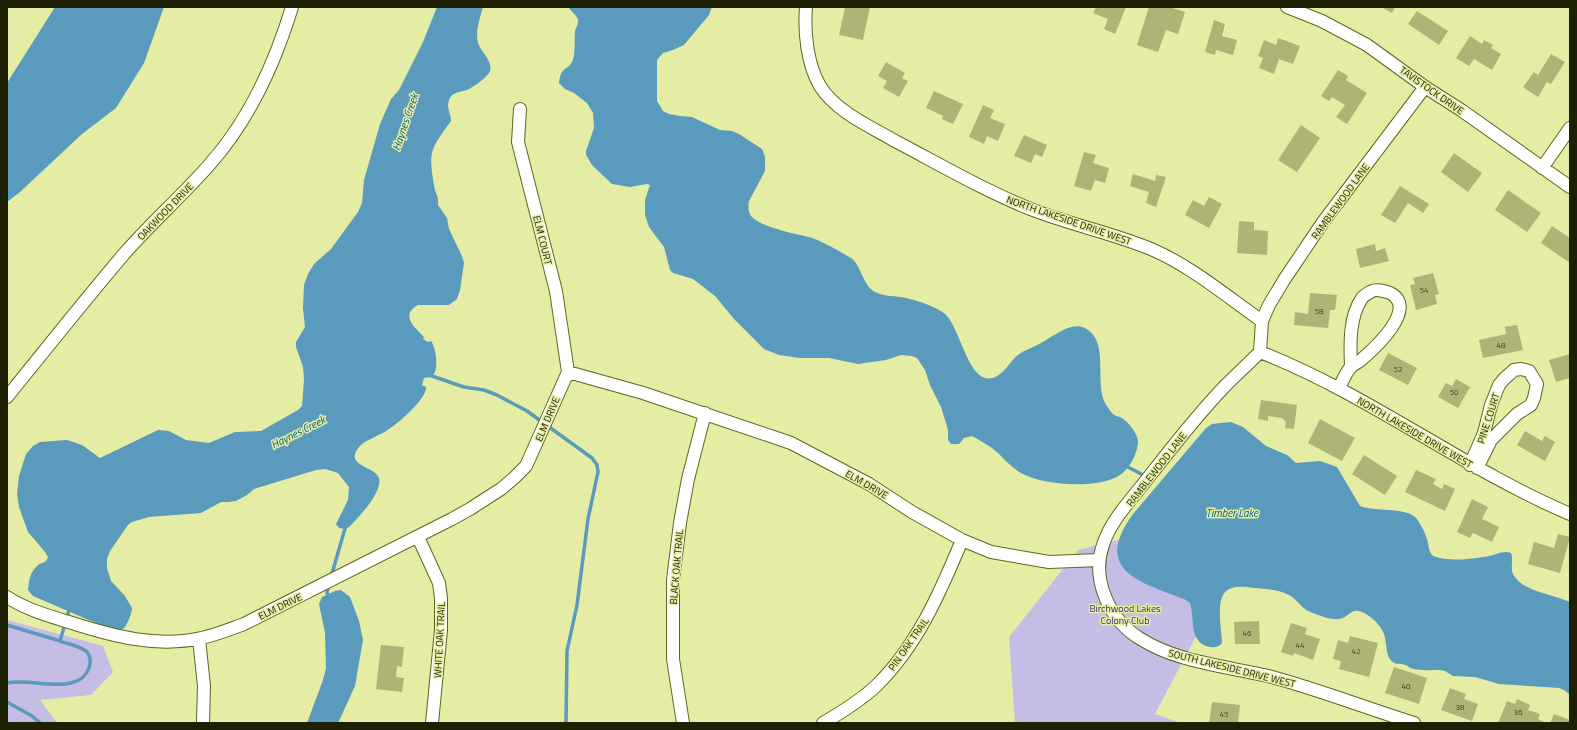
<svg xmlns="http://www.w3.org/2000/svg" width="1577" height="730" font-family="'Titillium Web',sans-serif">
  <rect width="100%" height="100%" fill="#e5eda5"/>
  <path fill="#c5bde5" d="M1151 532 1231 570 1155 714 1181 723H1015L1009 637 1078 550Z
    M7 620 103 646 113 672 91 695 40 700 57 723H7Z"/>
  <path fill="#5a9abd" d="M55 7H164L144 63 116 108 82 134 20 192 7 202V83Z
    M437 7H483C480 18 475 31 478 43 481 53 495 62 489 73 485 79 473 87 467 90 460 92 452 92 449 100 446 108 451 114 451 121 431 149 428 150 434 185 435 194 439 195 438 205L447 218 449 229 462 256 464 263 460 290 457 299 449 305H418C400 315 414 327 424 337L423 339 428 342 431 341C436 347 439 370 433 375 431 378 427 377 424 378L422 385 426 387C427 399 397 425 386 431 379 436 365 440 360 446 342 466 375 466 379 478 383 492 358 518 349 527L345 529 339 528 336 524 348 500 349 487 338 473 325 469 316 470 254 489 247 495 236 501 228 502H221L201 513 149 517 132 522 128 525 110 551 107 559V568L111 581 125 596 132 608C132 613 127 626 123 629 120 631 116 630 112 630L33 596 28 590C29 580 30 572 38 565 43 562 46 563 48 557L45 552 28 532 19 507 17 494 19 476 26 454 33 446 40 442 67 440 82 445 100 458 158 430 169 431 186 440 209 443 235 432 261 431 298 410 302 406 304 379 303 367 296 347V342L305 327 303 308 304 285 308 274 314 264 331 249 358 212 362 203 364 180 380 124 391 99 399 90 423 42Z
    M568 7H712L709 15 684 45 673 50 663 53 657 60V101L663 111 669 114 680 116 692 117 720 130 732 131 739 134 762 149 765 157V171L749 201C748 206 748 211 751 216 760 227 795 234 809 237 818 239 843 253 851 258 862 266 862 285 875 292 882 296 893 296 901 297 913 299 936 306 945 314 959 326 966 372 985 378 1000 382 1009 362 1018 355 1024 350 1032 348 1039 344 1052 338 1070 321 1085 328 1110 341 1094 381 1105 403 1107 406 1109 410 1112 413 1114 416 1118 416 1122 418 1129 423 1139 435 1138 443 1136 458 1127 474 1112 479 1090 488 1041 485 1021 473 1012 468 1005 460 998 453 990 446 981 441 972 436L964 438 959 444H951L948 440V430L941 407 930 385 925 370 917 358 912 356 901 355 886 360 858 364 829 358H800L779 355 764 349 735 320 715 296 693 279 673 273 670 270 664 247 649 227 645 215V200L650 185 647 184 630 187 612 184 592 165 586 155V151L594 128 593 113 587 103 574 93 565 89 559 83C561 66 567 71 572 62 576 53 574 41 575 31 576 27 579 23 578 19 576 15 571 11 568 7Z
    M1231 422 1243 427 1266 446 1287 455 1296 463 1320 461 1337 467 1360 506C1375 512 1409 507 1417 519 1421 525 1425 532 1427 539 1429 545 1428 551 1433 556 1448 562 1473 559 1489 556 1497 555 1502 550 1511 553 1514 559 1510 567 1513 574 1522 592 1553 594 1570 602V695L1564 690 1559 688 1499 684 1475 677 1453 676 1445 671 1440 670C1431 670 1418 671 1410 668 1408 667 1407 665 1405 665 1401 663 1397 665 1393 662 1385 657 1387 642 1384 634 1381 626 1373 618 1366 614 1351 605 1351 617 1339 619 1331 620 1320 616 1313 613 1302 610 1298 600 1289 595 1279 589 1265 589 1253 588 1247 587 1239 586 1232 588 1213 592 1222 629 1222 643 1219 647 1215 648 1210 647 1188 643 1195 618 1190 603L1184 599C1139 582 1092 570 1133 514L1206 428 1212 424Z
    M341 590 350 597 359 621 363 640 355 686 338 723H307L323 680 326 668 325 633 319 604 322 597 335 591Z"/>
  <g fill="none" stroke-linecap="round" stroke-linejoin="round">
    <path stroke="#5a9abd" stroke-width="3.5" d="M429 375 464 387 484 390 497 395 527 411 592 458 597 465 598 472 588 519 577 605 567 651 566 723
      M1124 465 1145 476
      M331 577 346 525
      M328 598 327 592 329 585
      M7 625C24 630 40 635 57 640 67 644 77 645 86 651 91 656 91 662 89 668 86 676 80 681 71 683 50 688 29 679 7 683
      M60 641 70 607
      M7 702 32 716 40 723"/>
  </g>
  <path fill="#adb476" d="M845 7H870L863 40 839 35Z
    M1096 7H1126L1115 34 1104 29 1108 19 1093 13Z
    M1149 7H1169L1185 12 1178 34 1166 30 1158 52 1137 45Z
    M1381 7H1395L1392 13Z
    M1417 11 1448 31 1439 45 1408 24Z
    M1214 20 1225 24 1222 36 1237 40 1233 55 1216 50 1215 55 1205 52Z
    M1470 36 1482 44 1484 40 1493 45 1491 48 1501 54 1492 70 1474 59 1469 66 1456 58Z
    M1278 38 1300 46 1293 64 1279 59 1274 74 1259 68 1263 58 1258 56 1264 40 1276 45Z
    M1551 54 1565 62 1551 84 1547 82 1538 97 1523 87 1534 72 1538 75Z
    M886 62 905 73 902 78 908 81 899 97 883 88 887 81 878 76Z
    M1338 70 1348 76 1346 80 1367 93 1347 124 1336 117 1345 105 1332 97 1329 101 1321 96Z
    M934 91 963 104 953 124 942 119 943 116 926 108Z
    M983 105 994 110 990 118 1005 124 998 141 987 136 984 144 969 137Z
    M1301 125 1320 138 1297 172 1278 160Z
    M1024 135 1047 145 1042 157 1035 154 1031 163 1014 156Z
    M1084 152 1096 155 1093 163 1109 168 1105 183 1095 180 1091 191 1074 186Z
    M1454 153 1482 173 1468 192 1441 172Z
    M1133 174 1155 181 1156 175 1166 177 1156 207 1146 203 1149 192 1130 186Z
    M1400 186 1429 204 1423 213 1408 203 1395 223 1381 215Z
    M1508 190 1541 213 1527 232 1495 210Z
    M1209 197 1222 204 1209 228 1185 215 1193 200 1204 206Z
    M1239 221 1254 222V230L1268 231 1267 255 1237 253Z
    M1552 226 1570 238V263L1541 243Z
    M1375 244 1376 251 1385 248 1389 261 1360 268 1356 249Z
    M1433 273 1439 294 1435 295 1437 304 1416 310 1410 285 1415 284 1413 278Z
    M1310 293 1337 295 1335 310H1330L1328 328 1294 325 1295 312 1308 314Z
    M1517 325 1523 350 1483 358 1479 340 1506 334 1505 327Z
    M1388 353 1417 368 1408 385 1379 370Z
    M1570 354V378L1556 382 1549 360Z
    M1456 379 1470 387 1458 408 1438 397 1446 383 1452 386Z
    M1261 400 1297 405 1294 429 1285 428 1286 422 1282 418 1268 416V421L1258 419Z
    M1320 419 1355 438 1342 461 1308 443Z
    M1525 431 1542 441 1545 436 1555 442 1545 461 1517 445Z
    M1364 455 1397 476 1385 495 1352 474Z
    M1416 470 1436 479 1433 484 1442 489 1444 484 1455 489 1445 511 1405 492Z
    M1472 499 1488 507 1482 519 1499 527 1492 542 1473 533 1470 538 1457 532Z
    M1558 534 1570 537 1560 573 1528 564 1534 542 1554 548Z
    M1259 621 1260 644H1235L1234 622Z
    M1291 623 1307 628 1305 634 1320 639 1313 660 1294 653 1293 656 1281 652Z
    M1350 636 1378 643 1369 677 1339 669 1341 661 1333 659 1338 640 1348 643Z
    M381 645 404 647 402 667 397 666 396 677 404 678 402 692 376 689Z
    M1394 667 1427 678 1419 704 1385 693Z
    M1450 688 1466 694 1464 699 1478 704 1472 721 1441 710Z
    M1517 699 1530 705 1528 710 1540 714 1538 719 1544 722 1543 723H1498L1507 701 1515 704Z
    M1212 702 1240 705 1238 723H1209Z
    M1554 714 1570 720V723H1550Z"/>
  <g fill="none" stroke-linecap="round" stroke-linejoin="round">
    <g stroke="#5f651e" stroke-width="14">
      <path id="minor" d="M806 7C804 32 807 64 820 86 835 111 871 127 895 141 941 165 985 191 1033 210 1072 225 1112 233 1151 249 1191 266 1226 296 1262 321
        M1287 7 1322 21 1367 45 1425 87 1461 110 1570 187
        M520 109 518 142 556 291 568 372
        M1542 168 1570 128
        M1260 352C1249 363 1237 374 1225 386 1196 416 1170 450 1144 483 1129 502 1110 522 1103 545 1091 579 1109 619 1139 638 1178 663 1227 666 1272 677 1320 690 1366 708 1414 723
        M1260 352C1370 395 1462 468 1570 514
        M1260 352 1262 321 1269 305 1284 280 1323 222 1425 87
        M1339 388C1342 382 1346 372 1351 367 1353 364 1358 363 1361 360 1375 348 1419 308 1390 293 1385 291 1376 289 1372 291 1369 293 1364 295 1362 298 1349 317 1350 344 1351 366
        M7 397C46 349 84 301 124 254 151 223 183 195 210 164 249 120 275 63 292 7
        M1470 465 1484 433 1491 405 1499 385 1504 379 1514 370 1521 369 1529 371 1537 384 1534 398 1531 405 1517 414 1491 440 1477 468
        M418 537 439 583 441 598V630L432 723
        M7 597C27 610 49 616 72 623 113 636 157 648 201 638 216 635 230 629 244 624L452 519 470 509 501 489 514 478 526 466 568 372 643 393 791 443 869 484 912 512 962 540 991 552 1049 562 1099 560
        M199 639 204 686 203 723
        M683 723 673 659V580L680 523 688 479 705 413
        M823 723C842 712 860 701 876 686 917 646 940 593 962 540"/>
    </g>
    <use href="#minor" stroke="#fff" stroke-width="12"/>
  </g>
  <g text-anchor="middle" stroke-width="3" stroke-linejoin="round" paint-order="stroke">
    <g font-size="8" fill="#424520">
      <text x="1424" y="293">54</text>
      <text x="1319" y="314">58</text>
      <text x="1501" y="348">48</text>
      <text x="1398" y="372">52</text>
      <text x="1454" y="395">50</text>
      <text x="1247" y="636">46</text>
      <text x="1300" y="648">44</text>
      <text x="1356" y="654">42</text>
      <text x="1406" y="689">40</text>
      <text x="1460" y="710">38</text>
      <text x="1518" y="715">36</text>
      <text x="1224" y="717">45</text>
    </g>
    <g font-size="10" fill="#1e2004" stroke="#e5eda5">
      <text transform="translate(1432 90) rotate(35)" y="4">TAVISTOCK DRIVE</text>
      <text transform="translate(1340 201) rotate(-54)" y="4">RAMBLEWOOD LANE</text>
      <text transform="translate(165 211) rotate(-46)" y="4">OAKWOOD DRIVE</text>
      <text transform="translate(1069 220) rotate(19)" y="4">NORTH LAKESIDE DRIVE WEST</text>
      <text transform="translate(543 240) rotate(76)" y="4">ELM COURT</text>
      <text transform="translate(1488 418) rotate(-72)" y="4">PINE COURT</text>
      <text transform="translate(547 419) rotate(-67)" y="4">ELM DRIVE</text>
      <text transform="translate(1415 432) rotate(30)" y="4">NORTH LAKESIDE DRIVE WEST</text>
      <text transform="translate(1156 469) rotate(-52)" y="4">RAMBLEWOOD LANE</text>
      <text transform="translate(867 484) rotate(30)" y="4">ELM DRIVE</text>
      <text transform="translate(676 567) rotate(-85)" y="4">BLACK OAK TRAIL</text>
      <text transform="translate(280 606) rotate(-26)" y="4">ELM DRIVE</text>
      <text transform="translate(439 640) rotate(-87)" y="4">WHITE OAK TRAIL</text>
      <text transform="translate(908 644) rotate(-55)" y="4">PIN OAK TRAIL</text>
      <text transform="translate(1232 668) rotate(14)" y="4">SOUTH LAKESIDE DRIVE WEST</text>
    </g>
    <g font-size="10" fill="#3f2a6f" stroke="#e5eda5">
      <text x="1125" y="612">Birchwood Lakes<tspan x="1125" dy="12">Colony Club</tspan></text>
    </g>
    <g font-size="11" font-style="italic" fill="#055b7e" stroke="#e5eda5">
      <text transform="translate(405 122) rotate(-71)" y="4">Haynes Creek</text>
      <text transform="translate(298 432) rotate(-27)" y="4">Haynes Creek</text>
      <text x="1232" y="517">Timber Lake</text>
    </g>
  </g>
  <rect width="1577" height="730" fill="none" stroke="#1e2004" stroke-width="16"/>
</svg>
